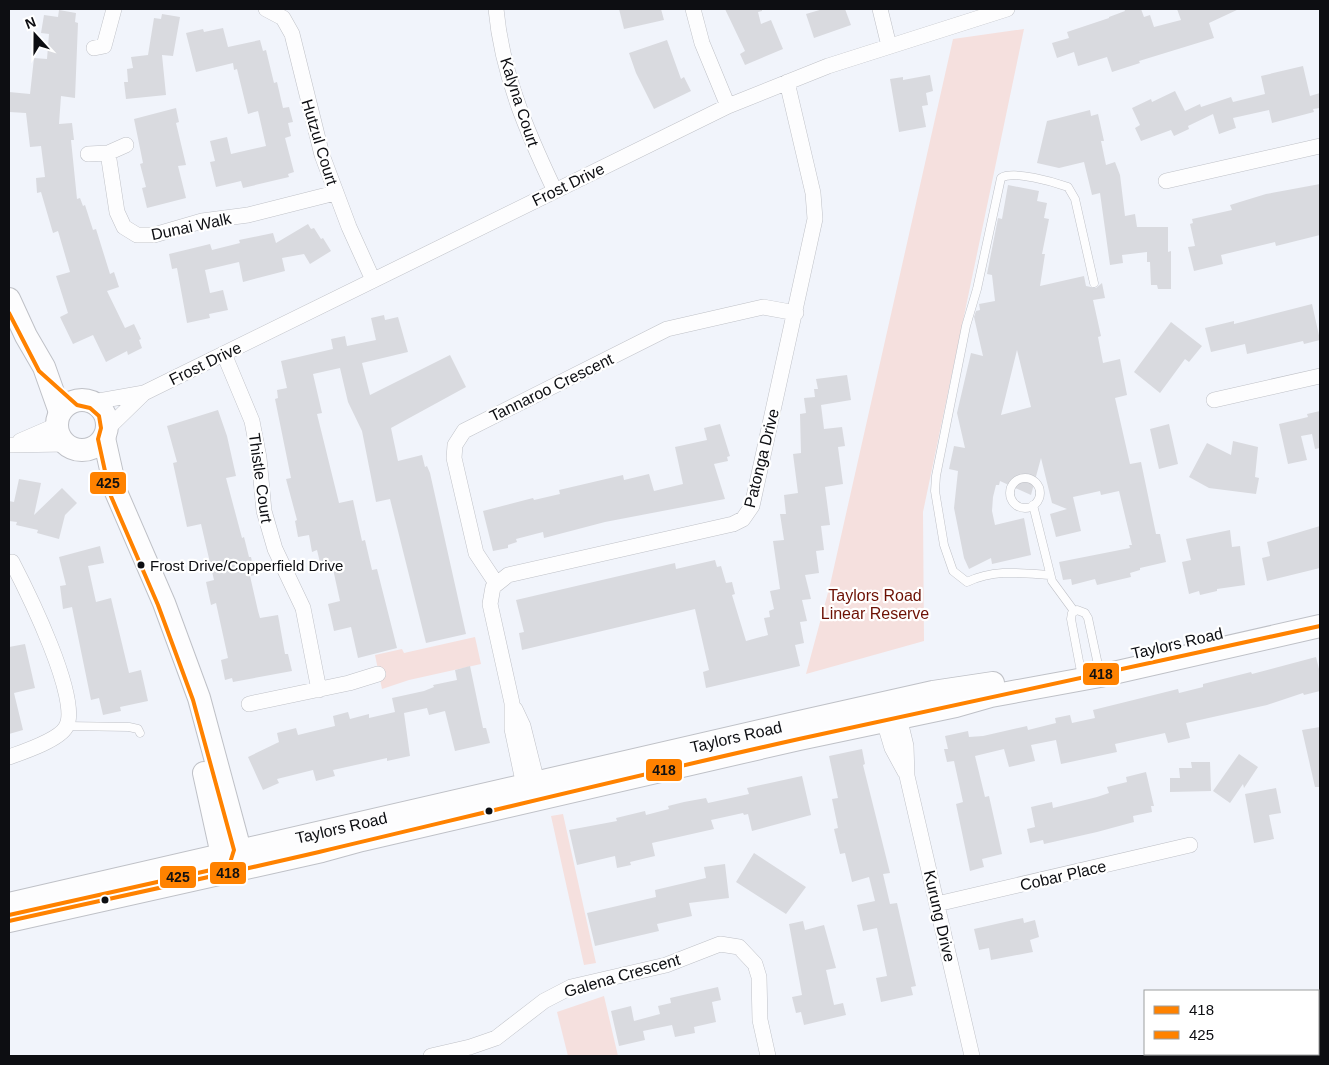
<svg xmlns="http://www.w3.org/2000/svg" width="1329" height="1065" font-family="Helvetica,sans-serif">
  <rect width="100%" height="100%" fill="#f1f4fb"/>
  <path fill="#f5e0de" d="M1024 29 923 512 924 641 806 674 830 585 953 39Z
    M475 637 481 664 409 680 382 689 375 655 402 649 404 653Z
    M563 814 596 963 584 965 551 816Z
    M604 996 618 1056H568L557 1012Z"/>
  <path fill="#d9dadf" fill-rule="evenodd" d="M619 9H661L664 20 624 29Z
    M725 9H762V11L758 12 761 24 771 20 783 49 745 65 740 54 745 51Z
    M823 9H845L851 25 814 38 806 14Z
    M1124 9H1141L1144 17 1150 15 1154 27 1181 20 1177 9H1239L1209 23 1214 38 1139 61 1140 63 1112 72 1107 57 1078 66 1074 52 1057 58 1052 43 1069 38 1067 32 1109 18V17L1125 11Z
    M59 10 76 13 75 22 78 23 75 98 61 96 59 124 72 123 74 140H71L77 199 80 198 83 206 85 205 93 230 96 229 110 274 114 272 119 287 107 291 125 328 134 324 141 339 139 340 142 348 128 355 127 351 106 362 93 335 73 344 60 317 68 313 56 276 70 272 58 231 53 233 41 192 37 193 36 178 45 177 41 146 30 147 26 113 9 112V92L30 94 34 58 47 59 49 34 41 33 44 15 58 17Z
    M162 14 180 17 173 56 162 55 166 95 126 99 124 82H128L127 69 133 68 131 57 148 55 154 18 161 19Z
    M223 28 228 47 260 40 263 51 266 50 274 83 277 82 283 108 289 107 293 122 288 123 291 136 285 138 294 172 288 174 289 177 243 188 241 181 216 187 210 162 215 161 210 141 227 137 231 154 266 146 258 111 248 114 237 69 234 70 233 63 196 72 186 33 203 29 204 32Z
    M667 40 681 79 684 77 691 91 654 109 636 73 629 53Z
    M1303 66 1310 96 1320 93V108L1313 109 1314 112 1272 123 1269 110 1233 118 1236 128 1219 134 1213 114 1188 126 1189 129 1174 136 1171 130 1141 141 1135 128 1140 125 1132 108 1151 99 1152 102 1175 91 1185 111 1200 104 1201 107 1231 97 1233 102 1265 94 1261 76Z
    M930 75 933 91 926 93 928 105 922 106 926 127 899 132 890 79 903 77V80Z
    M176 108 179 122 176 123 186 165 178 166 186 198 147 208 142 188 146 187 140 164 143 163 134 119Z
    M1090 110 1091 116 1098 114 1104 141H1101L1106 165 1115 162 1120 175 1125 216 1135 214 1137 227H1168V252L1171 251V289H1158L1157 285H1151L1150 262H1147V252L1122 255 1123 263 1110 265 1100 193 1092 195 1084 162 1059 168 1037 163 1047 121Z
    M1320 184V235L1276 246 1275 242 1221 255 1223 264 1194 271 1188 247 1195 246 1190 224 1193 223 1192 219 1232 210 1230 205 1266 194Z
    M1008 185 1039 191 1037 201 1047 203 1044 218 1049 219 1042 254H1045L1040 286 1084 276 1086 286 1096 288 1102 283 1105 298 1093 300 1101 336 1098 337 1103 363 1120 359 1127 395 1115 398 1130 464 1141 462 1156 534H1160L1166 562 1140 568V570L1130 573 1131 577 1097 585 1095 579 1072 585 1071 579 1063 580 1059 562 1130 548 1129 545H1132L1119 491 1101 495 1100 491 1073 497 1081 531 1056 537 1050 514 1067 509 1052 503 1041 458 1031 495 1000 481 999 485H996L993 497 992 511 995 525 1024 518 1031 555 992 564 991 558 969 569 964 558 954 508 958 471 949 469 954 446 965 448 957 413 971 353 983 356 974 317 976 311 980 310 979 304 995 301 992 275 987 274 998 218 1002 219ZM1017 350 1031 407 1001 415Z
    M308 224 311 229 314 228 321 239 323 238 331 251 310 264 304 254 282 258 285 271 243 282 239 262 205 270 210 293 223 290 228 310 209 314 210 318 187 323 177 268 172 269 169 254 210 244 212 250 240 243 239 240 273 233 276 243Z
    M1312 304 1320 340 1304 344 1303 341 1247 354 1245 344 1211 352 1205 328 1234 321V324Z
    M384 315 385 320 398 317 408 352 362 363 370 395 450 355 466 387 391 428 398 461 422 455 425 467 427 466 430 473 466 634 426 643 390 499 376 502 362 431 348 402 340 368 313 374 322 413 317 414 339 503 353 500 362 541 365 540 372 570 377 569 397 648 358 658 351 627 334 631 328 604 340 601 333 569 322 571 317 550 312 552 309 535 298 537 295 521 297 520 286 479 291 478 275 399 278 398 277 390 287 388 281 361 333 349 331 339 345 336 347 346 376 340 371 318Z
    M1171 322 1202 346 1189 362 1185 359 1160 393 1134 372Z
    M847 375 851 400 821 405 824 429 842 427 845 446 838 447 843 484 825 487 830 525 821 526 824 550 816 551 819 573 805 575 811 599 802 600 807 621 800 622 804 643 795 645 800 666 706 688 703 672 709 670 695 609 522 650 519 633 524 632 516 600 675 563 676 569 715 560 717 567 721 566 726 583 732 582 735 594 732 595 746 641 768 635 764 618 770 617 769 611 774 609 770 591 780 589 773 541 784 540 780 514H786L784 495 798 493 793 454 801 453 800 414 806 413 804 398 815 397 814 389H818L816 379Z
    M218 410 227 436 236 476 226 478 242 538 244 537 249 557H251L255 575 250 576 258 611 260 618 278 615 285 654H288L292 671 233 682 232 678 225 680 221 660 228 658 216 603 211 605 206 582 214 580 201 524 187 527 173 463 177 462 167 426Z
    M1320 411V448L1315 449 1312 434 1301 436 1307 460 1288 464 1279 424 1308 417 1307 414Z
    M720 424 730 456 727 457 728 461 714 464 725 499 605 522 544 538 543 532 516 539 517 542 508 545V548L493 551 483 511 533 498 534 500 560 494 559 490 623 475 624 480 649 474 654 491 683 484 675 447 707 440 704 428Z
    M1169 424 1178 464 1159 469 1150 429Z
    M1233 441 1258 447 1255 477 1259 478 1256 494 1209 488 1189 477 1207 443 1231 455Z
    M19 479 41 483 34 515 62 488 77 503 65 515 59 539 37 533 38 530 16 525 17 522 9 521V501L14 502Z
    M1320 526V568L1267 581 1262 558 1270 556 1267 542Z
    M1230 530 1232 547 1240 546 1245 585 1217 589V591L1200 595 1199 591 1189 594 1182 562 1191 560 1186 539Z
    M100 546 104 563 88 566 96 602 111 598 129 673 141 670 148 701 120 707 121 711 103 715 99 698 91 700 72 607 63 609 60 586 66 585 59 557Z
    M25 644 35 688 14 693 23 730 9 734V647Z
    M1316 657 1320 673V691L1304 695 1303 693 1267 705 1186 723 1190 738 1168 743 1165 733 1115 744 1117 752 1061 764 1056 740 1031 745 1035 761 1009 767 1004 749 975 756 985 797 989 796 1002 854 982 859 984 867 970 871 956 804 963 802 954 761 947 762 944 749H948L945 736 968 731 969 737 983 736 1027 726 1028 730 1056 723 1055 718 1070 715 1072 723 1095 718 1093 710 1178 689 1179 693 1203 687V684L1251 672 1252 674Z
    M470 666 483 728H486L490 743 455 751 445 711 429 715 427 708 404 713 410 756 387 761V758L333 770 335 776 316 781 313 770 277 779 279 783 263 790 248 757 279 742 277 733 296 728 298 735 335 726 333 716 348 712 350 719 369 714V718L395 712 392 698 424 691 434 687 433 685 457 680 455 670Z
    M1320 727V787H1315L1302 730Z
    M862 749 865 764 863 765 890 873 883 874 890 904 897 903 916 986 911 987 913 995 881 1002 876 978 887 976 877 928 863 931 857 905 875 901 869 877 852 882 845 853 840 854 834 829 838 828 832 799 838 798 829 756Z
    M1239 754 1258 767 1244 788 1243 784 1230 803 1213 791Z
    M1191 762H1210L1211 791 1170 792V778H1180L1179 768H1192Z
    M1146 772 1154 806H1151L1152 812 1133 816 1134 822 1097 832 1044 844 1043 840 1030 843 1027 829 1035 827 1031 807 1052 802 1053 808 1097 797 1109 793 1107 787 1127 782 1126 777Z
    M802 776 811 815 752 831 748 814 744 815 743 813 711 820 714 829 652 843 655 856 630 862 631 865 617 868 615 856 577 865 569 830 617 821 616 818 645 811 646 815 669 809 668 806 684 802 706 798 708 803 749 794 747 788Z
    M1276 788 1281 813 1269 815 1274 839 1254 843 1245 794Z
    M754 853 806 887 786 914 736 882Z
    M725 864 729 898 689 903 692 916 657 924 659 931 595 946 587 913 656 897 655 890 706 878 704 867Z
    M1023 918 1024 923 1035 920 1039 937 1030 940 1033 952 991 960 989 948 979 950 974 929Z
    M803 921 805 930 824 925 836 968 826 970 834 1005 843 1003 846 1015 804 1025 801 1012 796 1013 792 997 802 995 789 924Z
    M718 987 721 1000 712 1002 716 1022 694 1027 695 1033 675 1037 672 1025 643 1031 645 1040 619 1046 611 1011 631 1006 634 1021 660 1014 658 1006 671 1003 670 998Z"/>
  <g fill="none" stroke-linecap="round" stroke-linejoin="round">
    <g stroke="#bfc1c7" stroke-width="9">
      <path id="lane" d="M1010 493a15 15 0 1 1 30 0a15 15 0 1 1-30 0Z
        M1033 505 1052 581 1074 611
        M1050 575C1020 573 995 569 967 582L953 571 944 545 935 491 936 476 966 326 977 289 1001 178C1013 170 1054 182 1068 187L1075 199 1094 283
        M1082 677 1071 619 1072 613 1077 610 1085 613 1088 618 1100 674
        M67 726 129 727 138 729 140 733"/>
    </g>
    <g stroke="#bfc1c7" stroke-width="16">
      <path id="street" d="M266 9 283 18 292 34 322 155 349 227 373 280
        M496 9C502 74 527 132 555 191
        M693 9 702 43 728 106
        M880 9 889 46
        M94 48 104 46 114 9
        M108 153 117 212 124 227 137 235H154L202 221 248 215 335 193
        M88 154 108 153 126 145
        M1166 181 1320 146
        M224 354 252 421 259 458 264 511 275 549 303 608 319 690
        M1214 400 1320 376
        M93 402 144 393 728 106 828 66 1007 9
        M107 429 143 394
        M20 441 57 425
        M9 445 65 444
        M496 583 476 553 454 458 455 445 464 431 667 329 763 307 796 313
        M249 704 349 683 378 674
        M515 709 523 726 537 782
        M899 717 906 746 907 776 972 1056
        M884 721 892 748 905 772
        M9 757C23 752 59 740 66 727 82 701 26 589 12 562
        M524 786 512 729V703L490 604 493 587 508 575 733 524 743 519 752 506 815 219 813 193 787 82
        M937 904 1190 845
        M431 1056 470 1047 496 1038 544 1001 571 987 666 965 720 944 739 947 755 964 759 977 760 1020 768 1056
        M1233 1056 1244 1055"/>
    </g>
    <g stroke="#bfc1c7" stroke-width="24">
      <g id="secondary">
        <path d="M9 299 26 336 44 367 60 412"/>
        <circle cx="82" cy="425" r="25"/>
        <path d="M104 438 116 492 164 603 199 698 240 850"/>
        <path d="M204 773 222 855 231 866"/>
        <path id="s1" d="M9 904 795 723 933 692 993 683"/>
        <path d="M9 921 322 851 362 840 799 739 956 706 991 696 1100 676 1320 626"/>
      </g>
    </g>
    <use href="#lane" stroke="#fdfdfe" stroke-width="8"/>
    <use href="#street" stroke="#fdfdfe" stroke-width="15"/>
    <use href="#secondary" stroke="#fdfdfe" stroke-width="22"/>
    <g stroke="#fff" stroke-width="8">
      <path id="bus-1" d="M9 921C112 898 216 876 319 852 479 814 638 775 799 739 972 701 1146 665 1320 626"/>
    </g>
    <g stroke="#fff" stroke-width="8">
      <path id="bus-2" d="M9 313 39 371 77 405 90 408 99 416 101 428 98 439 110 494 158 605 193 700 234 850 229 866 9 915"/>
    </g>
    <use href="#bus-1" stroke="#ff8200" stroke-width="4"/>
    <use href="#bus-2" stroke="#ff8200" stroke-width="4"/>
  </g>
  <g fill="#0d0e12" stroke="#fff" stroke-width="2">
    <circle cx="141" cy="565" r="4.5"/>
    <circle cx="489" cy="811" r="4.5"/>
    <circle cx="105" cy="900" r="4.5"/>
  </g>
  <g text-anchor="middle" stroke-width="4.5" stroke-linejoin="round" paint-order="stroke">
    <g font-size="15" fill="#0d0e12" stroke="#fff" text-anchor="start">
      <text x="150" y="571">Frost Drive/Copperfield Drive</text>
    </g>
    <g font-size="16" fill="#0d0e12" stroke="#fff">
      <text transform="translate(520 102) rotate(72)" y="6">Kalyna Court</text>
      <text transform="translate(320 142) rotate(73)" y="6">Hutzul Court</text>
      <text transform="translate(568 184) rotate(-26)" y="6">Frost Drive</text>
      <text transform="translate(191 226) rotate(-12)" y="6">Dunai Walk</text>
      <text transform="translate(205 363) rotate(-26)" y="6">Frost Drive</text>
      <text transform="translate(551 387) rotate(-26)" y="6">Tannaroo Crescent</text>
      <text transform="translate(761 458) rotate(-76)" y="6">Patonga Drive</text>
      <text transform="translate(261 478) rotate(82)" y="6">Thistle Court</text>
      <text transform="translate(1177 643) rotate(-13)" y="6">Taylors Road</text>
      <text dy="6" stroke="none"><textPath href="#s1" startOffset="746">Taylors Road</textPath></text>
      <text dy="6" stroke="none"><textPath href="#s1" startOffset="341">Taylors Road</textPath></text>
      <text transform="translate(1063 875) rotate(-13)" y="6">Cobar Place</text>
      <text transform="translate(940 916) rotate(77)" y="6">Kurung Drive</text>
      <text transform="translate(622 975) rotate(-16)" y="6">Galena Crescent</text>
    </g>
    <g font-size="16" fill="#6d1104" stroke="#fff">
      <text x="875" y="601">Taylors Road<tspan x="875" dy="18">Linear Reserve</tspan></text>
    </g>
  </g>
  <g stroke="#fff" stroke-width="2">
    <rect x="89" y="471" width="38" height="24" rx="5" fill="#ff8200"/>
    <rect x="1082" y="662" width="38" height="24" rx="5" fill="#ff8200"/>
    <rect x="645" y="758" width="38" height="24" rx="5" fill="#ff8200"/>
    <rect x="209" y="861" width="38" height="24" rx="5" fill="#ff8200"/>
    <rect x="159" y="865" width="38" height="24" rx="5" fill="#ff8200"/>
  </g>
  <g font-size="14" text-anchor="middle" font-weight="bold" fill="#111">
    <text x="108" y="488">425</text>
    <text x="1101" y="679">418</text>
    <text x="664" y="775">418</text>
    <text x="228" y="878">418</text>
    <text x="178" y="882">425</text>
  </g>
  <rect width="1329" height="1065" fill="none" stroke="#0d0e12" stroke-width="20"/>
  <rect x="1144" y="990" width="175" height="65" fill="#ffffff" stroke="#9e9fa0"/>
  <rect x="1154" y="1006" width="25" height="8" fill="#ff8200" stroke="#9e9fa0"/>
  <text x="1189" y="1015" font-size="15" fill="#0d0e12">418</text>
  <rect x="1154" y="1031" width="25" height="8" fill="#ff8200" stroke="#9e9fa0"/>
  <text x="1189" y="1040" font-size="15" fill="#0d0e12">425</text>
  <g transform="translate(35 35) rotate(339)" stroke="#ffffff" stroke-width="4" paint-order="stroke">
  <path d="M0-4L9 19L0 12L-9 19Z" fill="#0d0e12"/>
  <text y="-8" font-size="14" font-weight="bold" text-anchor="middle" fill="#0d0e12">N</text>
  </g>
</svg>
